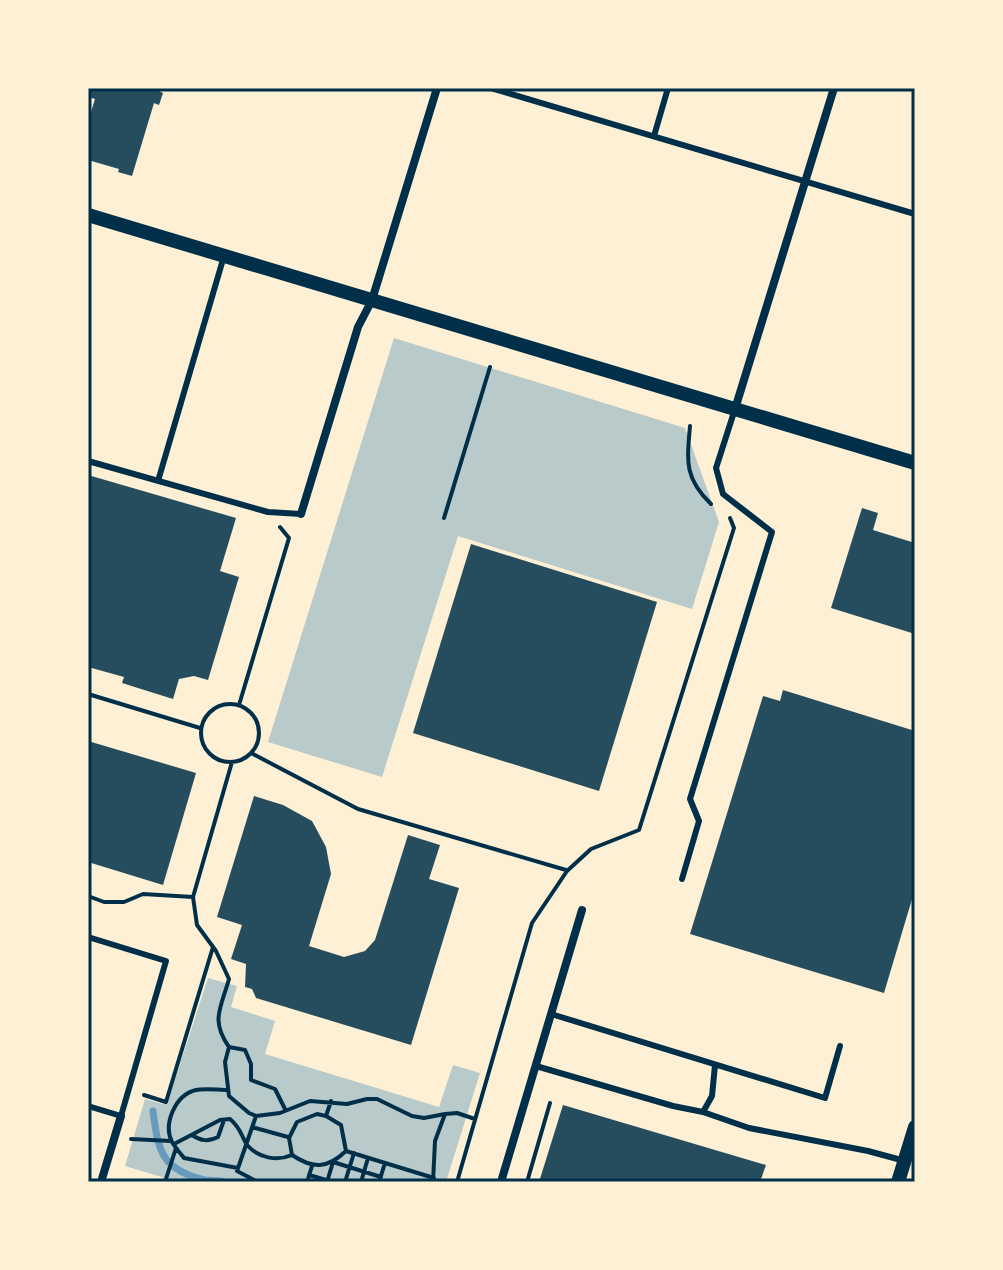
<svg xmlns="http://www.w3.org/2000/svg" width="1003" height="1270" font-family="'Public Sans',sans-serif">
  <rect width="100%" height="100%" fill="#fdf0d5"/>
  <path fill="#b9caca" d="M394 338 685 428 719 522 692 609 458 536 382 777 268 742Z
    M208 978 237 986 231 1007 275 1021 265 1054 439 1107 453 1065 480 1073 446 1182H178L125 1166 145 1099 163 1104 169 1098Z"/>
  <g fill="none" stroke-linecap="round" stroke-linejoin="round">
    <path stroke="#669bbc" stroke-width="7" d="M153 1111C158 1150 161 1170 205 1180 211 1181 218 1180 224 1182"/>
  </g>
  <path fill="#264d5e" d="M88 88H153L163 93 159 105 154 103 132 176 118 172 119 169 88 160V122L95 99 88 97Z
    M88 475 236 518 220 571 239 577 208 680 194 676 179 679 173 699 122 683 124 677 88 667Z
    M862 508 878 513 873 530 915 543V634L831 608Z
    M471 544 657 602 599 791 413 733Z
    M783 690 915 731V889L884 993 690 934 763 696 780 701Z
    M88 741 196 773 163 885 88 862Z
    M254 796 283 805 312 821 326 847 331 874 309 946 344 957 365 951 375 940 408 835 440 845 429 879 459 888 411 1045 256 998 252 989 245 987 246 964 231 959 242 925 217 917Z
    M563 1105 766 1165 760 1182H539Z"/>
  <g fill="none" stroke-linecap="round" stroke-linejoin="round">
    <path stroke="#003049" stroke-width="4" d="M690 426C687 461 684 478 711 504
      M444 518 490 367
      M88 694 200 728
      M201 733a29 29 0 1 1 58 0a29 29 0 1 1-58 0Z
      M239 705 289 538 280 527
      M251 753 358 809 566 870
      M232 762 193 897 197 925 216 951 229 979C221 1008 210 1020 229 1047L225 1062 229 1096 249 1113 256 1116 237 1171 258 1182
      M88 896 104 902H124L143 894 193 897
      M229 1047 245 1050 251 1064V1080L275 1089 285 1109
      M228 1090C218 1090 205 1088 196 1090 175 1095 163 1124 172 1142 175 1147 180 1153 184 1158L238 1168
      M144 1095 166 1102 213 947
      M331 1101 326 1116 341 1125 346 1151
      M256 1116 280 1113 310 1101 347 1104 367 1099H377L412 1116 424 1118 445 1114
      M252 1127 288 1137
      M192 1135C201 1141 208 1142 218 1137L224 1120
      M131 1139 171 1141
      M174 1144 220 1120 230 1119C243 1130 241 1138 248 1146 260 1159 278 1161 292 1155 313 1169 327 1169 346 1151L434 1178
      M292 1155 289 1138 297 1122 317 1114 326 1116
      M309 1175 333 1182
      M165 1182 176 1148
      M307 1182 312 1166
      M327 1182 333 1162 381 1177
      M345 1182 354 1153
      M361 1182 368 1158
      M379 1182 385 1163
      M433 1182 435 1141 445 1114 457 1113 475 1119
      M457 1182 532 923 567 871 591 849 639 830 734 528 730 518
      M527 1182 550 1103"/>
    <path stroke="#003049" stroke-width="6" d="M491 88 915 214
      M654 136 668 88
      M88 461 268 512 301 514
      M158 481 224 256
      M682 879 699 821 690 799 772 532 723 494 716 468 735 409
      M88 937 166 961 121 1116 88 1106
      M551 1014 825 1098 840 1046
      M536 1066 673 1106 703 1112 712 1096 715 1065
      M703 1112 749 1128 868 1151 905 1161"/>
    <path stroke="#003049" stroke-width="8" d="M735 409 834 88
      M301 514 358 327 372 300 437 88
      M101 1182 121 1116
      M501 1182 582 910"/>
    <path stroke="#003049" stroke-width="14" d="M88 215 915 463
      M898 1182 915 1127"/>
  </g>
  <rect width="1003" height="1270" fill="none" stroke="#fdf0d5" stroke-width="180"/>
  <rect x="90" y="90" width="823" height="1090" fill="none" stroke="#003049" stroke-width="3"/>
</svg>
